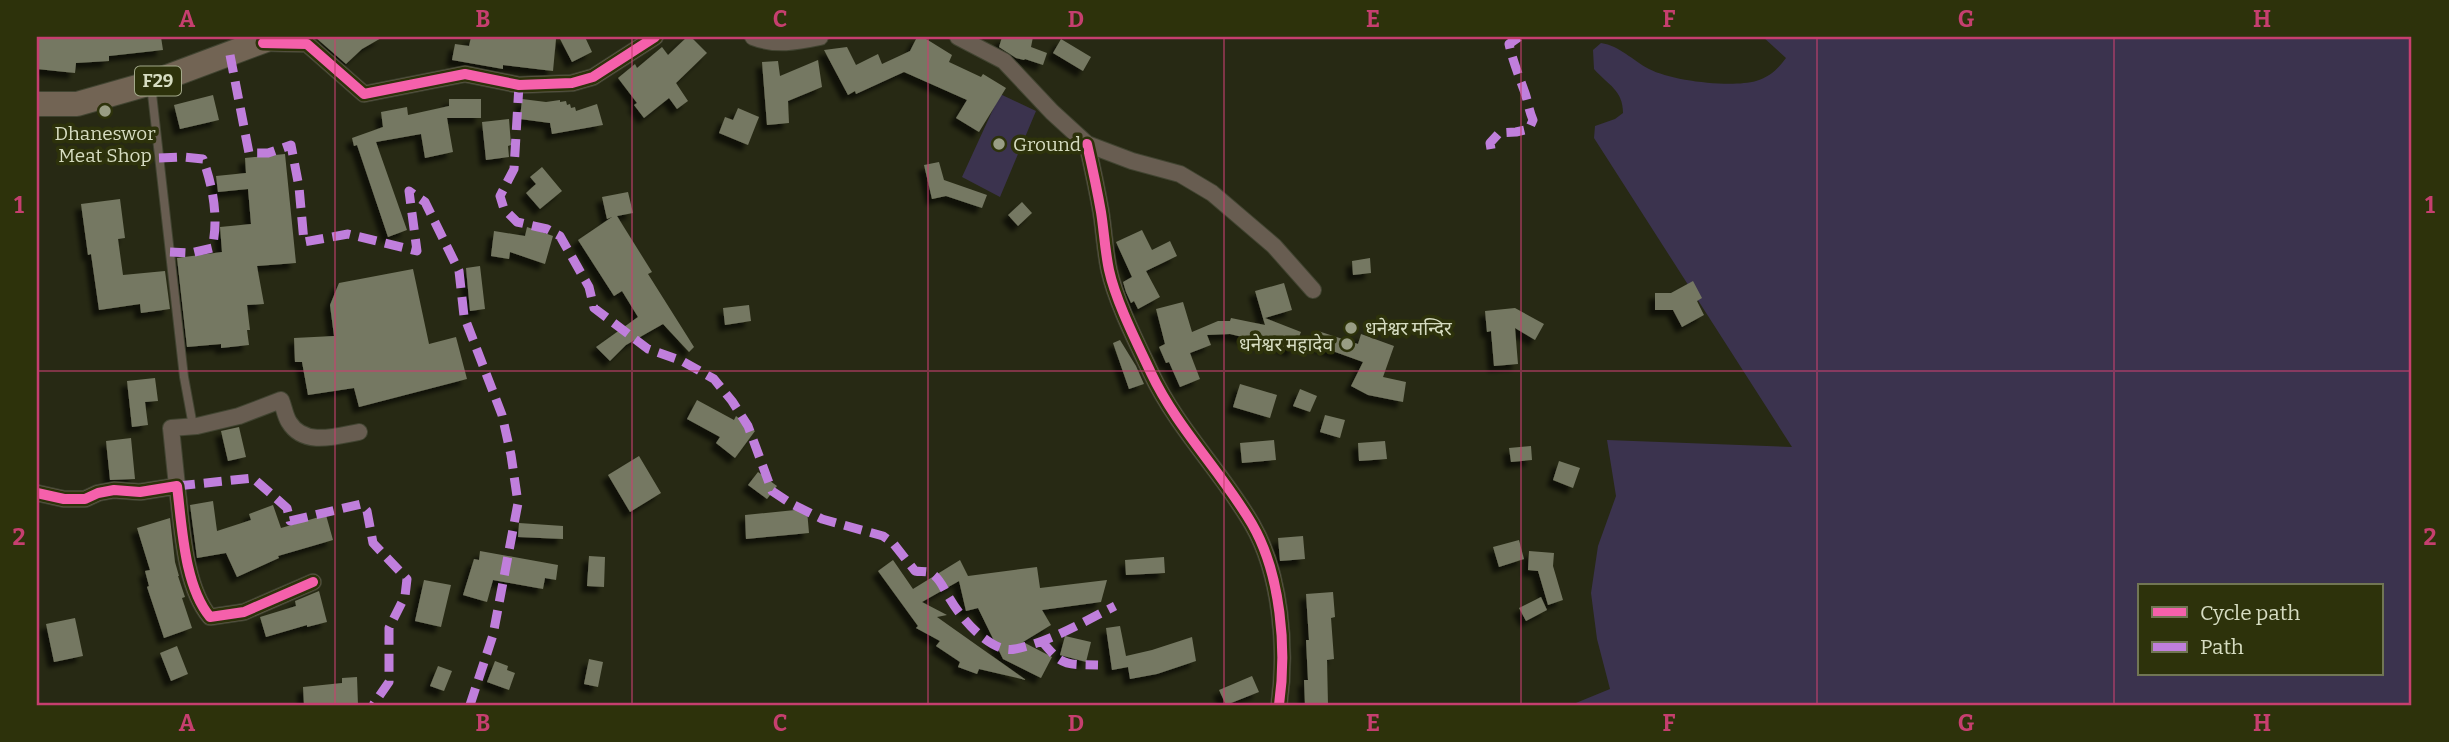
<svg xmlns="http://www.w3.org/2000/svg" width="2449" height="742" font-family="Bitter,'Noto Sans Devanagari',serif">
  <defs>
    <filter id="shadow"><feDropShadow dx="-6" dy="6" stdDeviation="2" flood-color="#0009"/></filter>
  </defs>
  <rect width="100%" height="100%" fill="#272914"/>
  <path fill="#3b334e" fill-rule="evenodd" d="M1763 37H2412V705H1571L1610 689 1597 639 1591 593 1598 546 1616 496 1607 440 1792 447 1594 138 1595 126 1615 119 1623 113C1623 90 1608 85 1594 69L1593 50 1601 43C1620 46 1632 60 1649 69 1672 81 1731 88 1756 81 1770 77 1778 69 1786 58ZM2139 586H2381V674H2139Z
    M1000 94 1036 111 1000 197 962 177Z"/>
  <path fill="#757862" filter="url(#shadow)" d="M37 37H161L163 50 109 56V61L76 63 75 73 37 69Z
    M315 37H383L362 49 346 64Z
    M471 37 556 39 553 71 503 65V69L452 60 455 44 469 46Z
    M559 37H585L592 52 572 62Z
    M687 37H691L707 53 676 83 688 101 677 109 669 98 644 118 634 105 637 103 618 78 635 64 637 68 662 47 668 55Z
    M917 37H923L952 55 949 62 981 77 983 74 1006 88 979 132 956 118 967 100 904 72 856 94 855 91 848 95 824 50 847 47 856 65 878 54 882 64 910 51Z
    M1002 37H1033L1031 47 1047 53 1043 65 1025 59 1024 60 1016 58 999 47Z
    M1061 39 1091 57 1083 71 1053 53Z
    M818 60 822 87 788 101 789 123 767 125 762 62 778 61 780 76Z
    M213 95 219 120 180 129 174 105Z
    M449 99H481V118H447L453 152 425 158 421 134 376 142 407 230 388 237 357 145 354 146 352 138 383 127 381 112 407 107 408 115 449 106Z
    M522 99 546 102 560 100V102L566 101 567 105 570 104 571 108 575 107 576 111 597 104 603 125 552 134 550 123 520 119Z
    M738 108 759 117 748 145 719 133 725 117 733 120Z
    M509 119 511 145 508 146 509 157 486 160 482 122Z
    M285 154 296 263 257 266 264 304 247 305 250 330H247L249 345 221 348V344L187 347 177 258 222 252 220 227 251 224 248 189 218 192 216 176 246 173 245 158Z
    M939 162 944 180 987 195 982 208 946 196 932 199 924 165Z
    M542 167 562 191 540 209 526 193 536 184 530 177Z
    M628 192 633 213 617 216 652 272 648 274 694 347 689 352 663 324 626 345 610 361 596 347 638 317 622 291 614 296 578 240 612 217 607 219 602 197Z
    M120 199 125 238 118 239 123 275 165 271 170 309 141 313 140 304 99 310 91 254 88 255 81 204Z
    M1022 202 1032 213 1018 226 1008 215Z
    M527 227 553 236 545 264 510 252 509 259 491 256 494 231 525 236Z
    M1142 230 1152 250 1170 241 1177 256 1146 271 1160 297 1138 309 1134 301 1131 303 1126 292 1123 282 1132 277 1116 242Z
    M1370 258 1371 273 1353 275 1352 261Z
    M480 266 485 309 470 311 466 268Z
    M413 269 429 344 456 337 467 379 359 407 354 388 308 395 302 362H295L294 338 334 336 330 305 339 283Z
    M1693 281 1702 298 1697 301 1704 315 1682 327 1673 310H1655V293H1671Z
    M1284 283 1292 310 1265 318 1301 332 1293 351 1259 337V341L1230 334 1207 335 1211 345 1190 353 1200 379 1180 387 1169 362 1166 363 1159 347 1165 344 1156 309 1183 302 1192 332 1218 321H1230L1231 318 1265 325 1255 291Z
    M749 305 751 321 725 325 723 308Z
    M1515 308 1544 324 1535 340 1515 328 1518 364 1494 366 1491 331 1487 332 1485 311Z
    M1318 331 1358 344 1361 334 1394 346 1383 377 1406 382 1403 402 1368 395 1351 386 1363 362 1313 344Z
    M1120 340 1136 366 1144 384 1129 389 1113 343Z
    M155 378 158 401 145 402 148 425 132 427 127 381Z
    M1240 384 1277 395 1270 418 1233 407Z
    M1300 389 1317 396 1310 412 1293 406Z
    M697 400 734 420 736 416 755 431 735 458 716 443 720 437 687 419Z
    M1325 415 1345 420 1340 438 1320 432Z
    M239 427 246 457 228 461 221 431Z
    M131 438 135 479 110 480 106 441Z
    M1274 440 1276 460 1242 463 1240 443Z
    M1385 441 1387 459 1359 461 1358 443Z
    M1531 446 1532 460 1511 462 1509 448Z
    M639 456 661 493 630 512 608 475Z
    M1559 461 1580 468 1573 488 1553 480Z
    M758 472 777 486 767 499 748 485Z
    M213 501 217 531 251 520 249 514 273 505 281 528 326 515 333 540 278 556 279 558 237 577 226 553 197 558 190 505Z
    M795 510H807L809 533 746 539 745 515Z
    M170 518 175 562 179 576H178L185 597 182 598 192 628 164 638 147 587 149 586 145 571 150 570 137 528Z
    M519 523 563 526V539L518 537Z
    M1303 536 1305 559 1280 561 1278 538Z
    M1519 540 1524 559 1499 567 1493 547Z
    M480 551 558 565 556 580 545 578 543 589 493 580 487 602 463 595 474 559 479 560Z
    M1529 551 1554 553 1553 566 1563 600 1548 605 1538 571 1528 570Z
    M589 556 605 557 604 587 587 586Z
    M1164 557 1165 573 1126 575 1125 560Z
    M893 560 913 589 960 560 968 576 1037 567 1040 588 1107 580 1101 602 1042 610 1051 625 1023 642 1052 657 1041 678 1003 659 978 608 966 611 959 581 922 602 947 615 937 617 1026 680 979 669 977 674 958 667 960 662 936 646 940 641 916 628 918 626 878 571Z
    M424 580 451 585 441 627 415 621Z
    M319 591 327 622 307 627V625L266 637 260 617 296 606 295 601Z
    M1333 592 1335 617 1331 618 1334 659 1327 660 1328 705H1305L1304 680H1308L1306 640H1309L1306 594Z
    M1541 597 1547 610 1526 621 1519 608Z
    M75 618 83 656 54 662 46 624Z
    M1120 626 1126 656 1152 650 1192 637 1196 661 1157 674 1130 679 1128 667 1112 670 1106 628Z
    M1065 636 1091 642 1086 662 1060 655Z
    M177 646 188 674 171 681 160 653Z
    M589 659 603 662 598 687 584 684Z
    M495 661 508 666 507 670 515 673 509 690 487 682Z
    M438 666 452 671 444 691 430 686Z
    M1252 676 1259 692 1226 705 1219 690Z
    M357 677 358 705H304L303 687 342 683V678Z"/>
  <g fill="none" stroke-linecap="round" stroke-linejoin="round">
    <g stroke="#414431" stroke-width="10">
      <path id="lane" d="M151 85 184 377 193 426"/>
    </g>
    <g stroke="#414431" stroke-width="18">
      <path id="street" d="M753 37C776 46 796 42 820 37
        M958 37 1004 61 1052 112 1087 144 1132 161 1180 174 1212 193 1274 246 1313 290
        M265 43 307 44 364 94 465 74 519 85 572 83 593 77 655 37
        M1087 144C1092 166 1097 189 1101 212 1104 231 1105 251 1109 270 1116 302 1137 343 1151 373 1177 428 1221 471 1252 524 1281 574 1287 649 1279 705
        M177 486 171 428 197 426 239 416 281 400C284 407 285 416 289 422 304 447 337 436 359 432
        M37 493 64 499H85L98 493 114 490 140 492 177 486C182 525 184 586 210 617L244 612 313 582"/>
    </g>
    <g stroke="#414431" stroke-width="26">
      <path id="primary" d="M37 104H77L151 83 274 37"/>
    </g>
    <use href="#lane" stroke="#685d51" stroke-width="8"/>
    <use href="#street" stroke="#685d51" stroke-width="16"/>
    <use href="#primary" stroke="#726454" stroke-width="24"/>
    <path stroke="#c07fdc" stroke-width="9" stroke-dasharray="18 9" stroke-linecap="butt" d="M230 55 249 153H268L291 145 299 187 304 242 348 234 417 251 409 191 425 202 459 271 464 316 502 415 511 455 518 503 493 635 470 705
      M519 85 514 169 500 196 504 209 517 222 547 229 560 236 589 287 594 308 648 349 682 361 714 379 732 401 748 426 772 491 790 503 822 519 883 536 893 543 915 571C920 572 927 571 931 573 941 579 944 590 950 599 961 618 991 654 1015 649 1048 643 1085 621 1115 606
      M1491 149 1490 143 1499 133 1516 132 1529 129 1533 120C1529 111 1528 102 1525 93 1519 76 1513 62 1509 44L1519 37
      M159 158 183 157 203 159C213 187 219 219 212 248L191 253 170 252
      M177 486 253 478 287 508 290 521 361 504 367 511 373 543 407 579 405 596 389 628V682L373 705
      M1041 640C1063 667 1064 664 1098 665"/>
    <g stroke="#2d320b" stroke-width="15">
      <path id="cycleway" d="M263 43 307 44 364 94 465 74 519 85 572 83 593 77 655 37
        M1087 144C1092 166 1097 189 1101 212 1104 231 1105 251 1109 270 1116 302 1137 343 1151 373 1177 428 1221 471 1252 524 1281 574 1287 649 1279 705
        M37 493 64 499H85L98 493 114 490 140 492 177 486C182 525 184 586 210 617L244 612 313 582"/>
    </g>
    <use href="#cycleway" stroke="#f560ab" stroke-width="10"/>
  </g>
  <path fill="none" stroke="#c63f6f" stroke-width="2" stroke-opacity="0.55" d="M335 37V705M632 37V705M928 37V705M1224 37V705M1521 37V705M1817 37V705M2114 37V705M37 371H2412"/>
  <g fill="#999d84" stroke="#2d320b" stroke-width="2.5">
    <circle cx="105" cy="111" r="7"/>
    <circle cx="999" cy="144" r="7"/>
    <circle cx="1351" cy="328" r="7"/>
    <circle cx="1347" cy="344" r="7"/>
  </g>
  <g text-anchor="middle" stroke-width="7" stroke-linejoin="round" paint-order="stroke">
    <rect fill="#2d320b" stroke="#a3a98a" stroke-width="2" x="135" y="66.5" width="46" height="29" rx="5"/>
    <g font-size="18" font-weight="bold" fill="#d6dcc1">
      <text x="158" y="87">F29</text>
    </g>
    <g font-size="19" fill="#d6dcc1" stroke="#2d320b" text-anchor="start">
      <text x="105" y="140" text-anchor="middle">Dhaneswor<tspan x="105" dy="22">Meat Shop</tspan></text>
      <text x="1013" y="151">Ground</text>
      <text x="1365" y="335">धनेश्वर मन्दिर</text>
      <text x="1333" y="351" text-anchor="end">धनेश्वर महादेव</text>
    </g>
  </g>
  <rect width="2449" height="742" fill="none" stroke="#2d320b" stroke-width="77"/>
  <rect x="2138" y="584" width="245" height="91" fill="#2d320b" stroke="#717654" stroke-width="2"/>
  <rect x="2152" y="607" width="35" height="10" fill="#f560ab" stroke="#717654" stroke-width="2"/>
  <text x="2200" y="620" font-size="21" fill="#d6dcc1">Cycle path</text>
  <rect x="2152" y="642" width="35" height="10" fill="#c07fdc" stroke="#717654" stroke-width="2"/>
  <text x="2200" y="654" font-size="21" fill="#d6dcc1">Path</text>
  <rect x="38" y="38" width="2372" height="666" fill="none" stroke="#c63f6f" stroke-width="2.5"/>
  <g font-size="23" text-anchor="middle" font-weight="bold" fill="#c63f6f">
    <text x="187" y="27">A</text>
    <text x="483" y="27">B</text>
    <text x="780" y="27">C</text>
    <text x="1076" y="27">D</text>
    <text x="1373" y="27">E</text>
    <text x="1669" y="27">F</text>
    <text x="1966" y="27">G</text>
    <text x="2262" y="27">H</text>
    <text x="19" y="213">1</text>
    <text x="2430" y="213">1</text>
    <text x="19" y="545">2</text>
    <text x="2430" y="545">2</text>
    <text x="187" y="731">A</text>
    <text x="483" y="731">B</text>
    <text x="780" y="731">C</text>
    <text x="1076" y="731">D</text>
    <text x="1373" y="731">E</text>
    <text x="1669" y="731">F</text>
    <text x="1966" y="731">G</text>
    <text x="2262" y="731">H</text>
  </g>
</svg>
